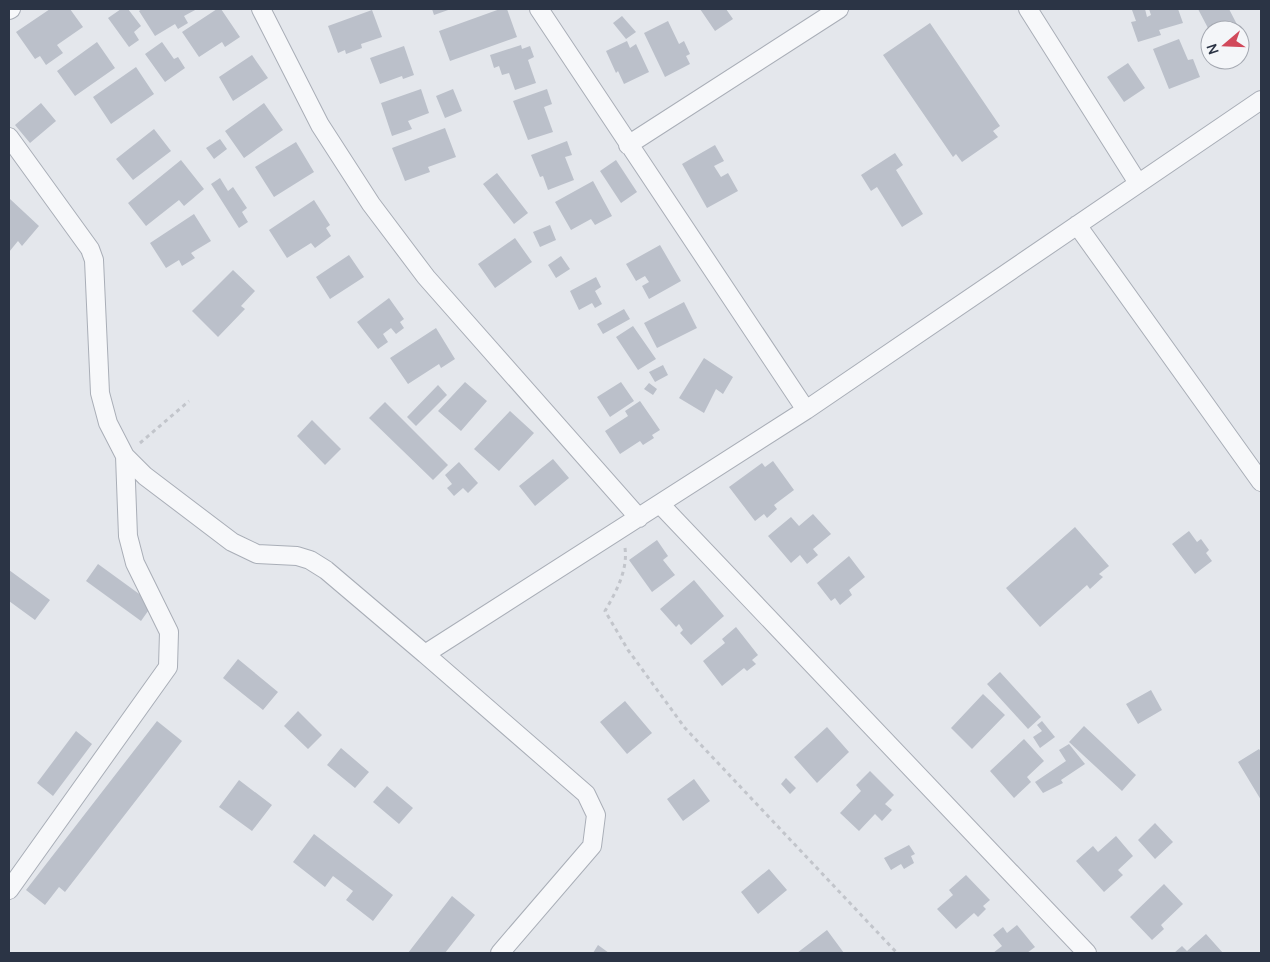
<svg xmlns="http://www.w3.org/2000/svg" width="1270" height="962" font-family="Manrope,sans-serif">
  <rect width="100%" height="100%" fill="#e4e7ec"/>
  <path fill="#bbc0ca" d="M50 9H70L83 27 57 45 63 53 46 65 40 56 35 59 16 32Z
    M121 9H128L141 26 134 32 139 40 129 47 108 18Z
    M142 9H197L184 16 188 23 178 29 175 24 155 36 139 11Z
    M217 9H221L240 37 225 47 222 42 199 57 182 32Z
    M432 9H451L434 15Z
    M500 9H507L517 37 450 61 439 31Z
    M700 9H726L733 19 715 31Z
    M1137 9H1145L1147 17 1151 15 1149 9H1178L1183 23 1159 30 1161 35 1138 42 1131 22 1136 21 1132 10Z
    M1198 9H1229L1245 40 1240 42V30H1209Z
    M372 10 382 37 361 44 362 48 346 54 345 50 338 53 328 26Z
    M622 16 636 32 626 39 613 23Z
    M668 21 679 44 684 41 690 54 686 56 690 64 665 77 644 33Z
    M930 23 1000 126 993 131 998 137 962 162 956 154 953 157 883 55Z
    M1179 39 1188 60 1193 59 1200 77 1169 89 1153 49Z
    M627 41 630 48 636 44 649 72 624 84 618 71 616 73 606 51Z
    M97 42 115 68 75 96 57 71Z
    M162 42 174 59 178 57 185 68 165 82 145 54Z
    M521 45 522 49 530 46 534 57 528 60 536 83 515 90 509 73 502 75 499 66 494 68 490 55Z
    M404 46 414 75 403 79 402 76 380 84 370 58Z
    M252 55 268 78 233 101 219 77Z
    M1128 63 1145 88 1124 102 1107 77Z
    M136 67 154 94 111 124 93 97Z
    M421 89 429 113 408 121 412 129 392 136 381 103Z
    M453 89 462 111 445 118 436 96Z
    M547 89 552 104 544 107 553 132 528 140 513 101Z
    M41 103 56 121 30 143 15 125Z
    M264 103 283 130 244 158 225 131Z
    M445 128 456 157 428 167 430 172 405 181 392 148Z
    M154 129 171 151 133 180 116 159Z
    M220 139 227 149 214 159 206 148Z
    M567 141 572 155 565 157 574 180 548 190 543 176 540 177 531 155Z
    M296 142 314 172 274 197 255 167Z
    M715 145 724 161 714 166 721 177 728 173 738 191 707 208 682 164Z
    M895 153 903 165 896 170 923 214 902 227 877 187 871 191 861 175Z
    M181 160 204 189 184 206 179 200 146 226 128 203Z
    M616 160 637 192 621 203 600 171Z
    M497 173 528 213 514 224 483 184Z
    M220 178 228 191 233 187 247 208 242 212 248 222 239 228 211 184Z
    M593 181 612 216 595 225 591 219 571 230 555 202Z
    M10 199 39 226 22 246 18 241 9 252Z
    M314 200 330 225 326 228 331 236 315 248 311 243 287 258 269 230Z
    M194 214 211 241 191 253 195 258 182 266 179 260 166 268 150 243Z
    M550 225 556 240 540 247 533 232Z
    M515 238 532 262 495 288 478 264Z
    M660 245 681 281 649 299 642 286 649 282 645 276 636 281 626 264Z
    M349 255 364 277 330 299 316 277Z
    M561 256 570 269 556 278 548 265Z
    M233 270 255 291 241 306 245 309 218 337 192 311Z
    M596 277 601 287 595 291 602 304 595 308 592 303 579 310 570 291Z
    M389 298 404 319 400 322 404 328 396 334 391 328 383 334 388 342 378 349 357 322Z
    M684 302 697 328 657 348 644 323Z
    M624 309 630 319 603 334 597 324Z
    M633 326 656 359 638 370 616 337Z
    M436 328 455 359 441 368 439 364 408 384 390 358Z
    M704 358 733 377 723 394 716 389 704 413 679 398Z
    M663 365 668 375 655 382 649 372Z
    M465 382 487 401 461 431 438 411Z
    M621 382 634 401 610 417 597 397Z
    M649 383 657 389 653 395 644 389Z
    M438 385 447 395 416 426 407 417Z
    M640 401 660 430 652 435 654 438 643 445 640 441 620 454 605 431 628 416 625 411Z
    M385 402 448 465 433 480 369 418Z
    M510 411 534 433 499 471 474 449Z
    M312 420 341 449 325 465 297 436Z
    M553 459 569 478 535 506 519 486Z
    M773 461 794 490 774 505 777 509 767 518 764 514 755 521 729 487 762 463 765 467Z
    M459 462 478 483 468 493 463 488 454 496 447 488 452 484 445 475Z
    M813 514 831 534 813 549 818 555 807 564 800 555 791 563 768 536 791 517 799 526Z
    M1075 527 1109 566 1099 574 1103 577 1090 589 1087 585 1040 627 1006 588Z
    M1189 531 1197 542 1201 539 1209 550 1206 553 1212 561 1195 574 1172 544Z
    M657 540 668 556 663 560 675 575 652 592 629 560Z
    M849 556 865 577 849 590 852 595 840 605 835 598 831 601 817 583Z
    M98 564 153 604 141 621 86 581Z
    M9 570 50 600 35 620 9 601Z
    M694 580 724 616 691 645 680 633 683 630 679 624 676 627 660 609Z
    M736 627 758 655 752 660 756 664 747 671 744 668 722 686 703 661 725 643 722 639Z
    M238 659 278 692 263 710 223 678Z
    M1000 672 1041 717 1028 729 987 684Z
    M1151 690 1162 710 1138 724 1126 704Z
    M983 694 1005 715 972 749 951 728Z
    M625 701 652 733 627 754 600 722Z
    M298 711 322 735 308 749 284 726Z
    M157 721 182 741 65 892 59 887 45 905 26 890Z
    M1042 721 1055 737 1040 748 1033 737 1042 731 1037 725Z
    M1084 726 1136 775 1122 791 1069 742Z
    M827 727 849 752 817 783 794 757Z
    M76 731 92 744 53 796 37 783Z
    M1024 739 1044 761 1027 777 1031 782 1014 798 990 771Z
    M1069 744 1085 764 1061 780 1063 783 1043 793 1035 782 1066 761 1059 750Z
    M341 748 369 772 355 788 327 765Z
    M1259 749 1261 752V800L1238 762Z
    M870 771 894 795 885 804 892 810 882 821 875 814 859 831 840 813 861 791 856 785Z
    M786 778 796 788 790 794 781 784Z
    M694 779 710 801 683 821 667 799Z
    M239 780 272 805 252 831 219 807Z
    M387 786 413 808 399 824 373 802Z
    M1155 823 1173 842 1155 859 1138 840Z
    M314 834 393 895 373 921 346 900 353 891 333 876 325 887 293 862Z
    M1116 836 1133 856 1118 870 1123 875 1104 892 1076 861 1093 846 1098 852Z
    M909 845 915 854 911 856 914 863 904 869 901 864 891 870 884 858Z
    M769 869 787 890 758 914 741 892Z
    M966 875 990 900 983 906 986 909 978 917 974 913 956 929 937 909 953 895 949 890Z
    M1164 884 1183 904 1161 925 1164 929 1152 940 1130 917Z
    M452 896 475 915 445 953H408Z
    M1017 925 1035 947 1027 953H993L1002 946 993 935 1003 927 1007 933Z
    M827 930 844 953H797Z
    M1206 934 1223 953H1174L1182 946 1187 951Z
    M598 945 609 953H593Z"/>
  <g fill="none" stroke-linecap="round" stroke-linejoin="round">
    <g stroke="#a9aeb7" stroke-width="20">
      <path id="street" d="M261 9 320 125 371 204 426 277 639 518
        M539 9 806 410
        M1028 9 1138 183
        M9 10 11 9
        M9 137 90 249 94 260 100 393 108 423 125 456 145 476 232 542 257 554 297 556 310 560 326 570 425 654
        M628 145 839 9
        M1077 225 1261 482
        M660 504 1087 953
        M9 890 168 667 169 632 135 563 128 536 125 456
        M500 953 592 846 596 815 586 794 425 654 806 410 1261 100"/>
    </g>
    <path stroke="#c2c5cb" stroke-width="3" stroke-dasharray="4 4" stroke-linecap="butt" d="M140 443 189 401
      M625 548C628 570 616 592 605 611L628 650 685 728 897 953"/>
    <use href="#street" stroke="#f7f8fa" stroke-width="18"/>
  </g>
  <rect width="1270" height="962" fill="none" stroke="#2b3445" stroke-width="20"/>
  <g transform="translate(1225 45) rotate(251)"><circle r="24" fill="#f4f6f9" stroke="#a4a8b1"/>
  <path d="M0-4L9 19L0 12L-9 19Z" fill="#d1495b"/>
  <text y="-8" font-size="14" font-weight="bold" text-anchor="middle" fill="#2b3445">N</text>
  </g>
</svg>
